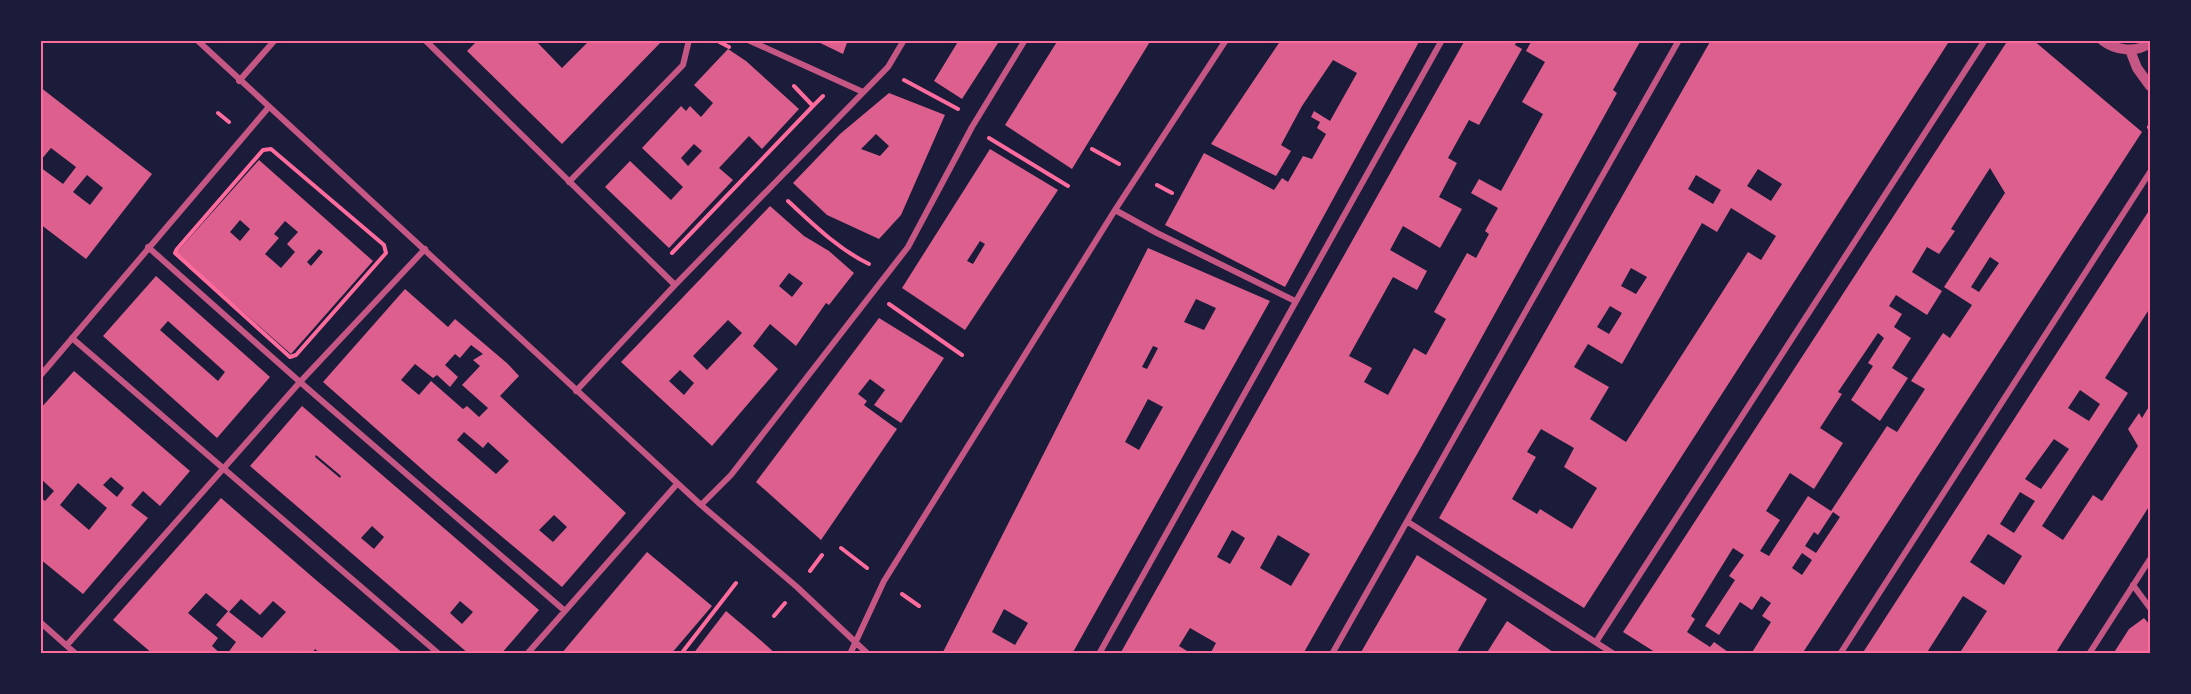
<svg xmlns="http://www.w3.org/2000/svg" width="2191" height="694" font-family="'Nunito Sans',sans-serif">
  <rect width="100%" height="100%" fill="#1b1b3a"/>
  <path fill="#dd5f8e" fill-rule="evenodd" d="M478 40H535L562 68 590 40H663L562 144 467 51Z
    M814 40H848L843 54Z
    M959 40H1000L962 99 934 81Z
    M1058 40H1151L1072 169 1005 125Z
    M1281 40H1420L1285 287 1165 225 1204 153 1274 190 1282 178 1288 182 1303 156 1312 159 1326 134 1317 128 1320 122 1311 117 1314 111 1330 121 1357 73 1333 60 1302 106 1281 145 1291 151 1276 176 1211 144Z
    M1465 40H1517L1515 45 1522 49 1479 125 1469 120 1448 158 1457 163 1439 197 1462 209 1440 248 1403 226 1390 250 1427 271 1417 290 1393 277 1349 356 1372 368 1364 382 1388 395 1414 348 1426 355 1446 319 1434 312 1467 253 1476 258 1489 234 1485 231 1498 208 1471 193 1479 179 1501 191 1543 114 1522 102 1545 62 1526 51 1532 40H1641L1613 90 1617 93 1420 449 1303 654H1210L1216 643 1190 628 1179 646 1192 654H1120ZM1232 530 1245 538 1230 564 1217 557ZM1278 535 1310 554 1291 586 1260 568Z
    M1711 40H1950L1584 608 1439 518ZM1758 169 1782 184 1771 201 1747 186ZM1696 175 1721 190 1713 204 1688 189ZM1731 208 1776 236 1761 260 1748 252 1626 442 1590 419 1609 387 1574 367 1588 344 1622 364 1702 223 1717 232ZM1631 268 1647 277 1636 294 1621 286ZM1610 306 1622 313 1609 334 1597 327ZM1541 429 1574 448 1564 467 1597 488 1572 529 1540 509 1537 514 1512 499 1536 457 1527 452Z
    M2008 40H2033L2142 132 1802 654H1751L1771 622 1762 616 1771 603 1761 596 1752 610 1740 602 1719 635 1705 626 1735 580 1729 576 1744 555 1733 548 1691 616 1695 619 1687 632 1710 647 1714 642 1731 654H1658L1623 632ZM1990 168 2005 193 1944 287 1972 305 1950 338 1943 333 1911 381 1925 389 1897 432 1887 426 1831 511 1808 496 1769 556 1760 551 1780 520 1766 511 1790 473 1814 489 1843 443 1820 428 1842 394 1838 392 1878 333 1884 338 1868 363 1873 366 1851 400 1880 421 1908 378 1892 368 1911 338 1894 327 1902 314 1889 306 1896 295 1927 315 1942 291 1912 272 1927 247 1939 254 1955 231 1951 229ZM1990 257 1999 263 1979 292 1971 287ZM1833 512 1840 517 1816 553 1805 546 1814 532 1818 535ZM1802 553 1812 560 1802 575 1792 568Z
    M728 49 746 61 799 109 762 149 749 136 719 168 733 180 669 248 605 187 630 161 671 200 683 187 642 148 681 106 686 111 690 106 701 117 713 103 694 85ZM694 144 702 151 688 166 681 158Z
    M40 87 152 174 86 259 40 224V167L63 184 76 167 51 148 40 161ZM87 175 103 188 90 205 73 192Z
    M889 93 945 115 901 215 879 239 827 215 793 183 840 134ZM876 134 889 146 880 156 861 149Z
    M990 149 1058 190 965 330 902 288ZM980 241 985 244 973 264 967 261Z
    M259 160 373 261 291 354 176 253ZM240 220 250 229 240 241 230 232ZM285 221 298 232 287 244 295 252 281 268 265 254 279 238 274 234ZM319 249 323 252 311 266 307 262Z
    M770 206 804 236 829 251 854 273 829 305 826 303 796 346 770 324 753 346 778 369 712 446 621 362ZM789 273 803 283 792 297 779 286ZM728 320 742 333 707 370 693 356ZM680 370 694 383 684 395 669 381Z
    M2150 209V308L2105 378 2128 393 2042 526 2063 540 2093 495 2102 501 2138 446 2128 429 2139 413 2142 418 2150 405V505L2055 654H1959L1987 611 1963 596 1926 654H1862ZM2080 390 2100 404 2089 421 2068 408ZM2054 439 2069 449 2041 489 2025 479ZM2020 492 2035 501 2014 533 2000 524ZM1988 534 2022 556 2004 585 1970 562Z
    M1148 248 1270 301 1072 654H942ZM1196 299 1216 308 1204 330 1184 322ZM1153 346 1158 348 1147 369 1142 367ZM1148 399 1163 407 1139 450 1125 442ZM1004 609 1028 623 1015 645 992 632Z
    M156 276 270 377 217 438 103 336ZM168 321 225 372 218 381 160 330Z
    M405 289 448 327 455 319 508 364 519 376 500 396 626 513 562 587 432 478 323 382ZM471 345 483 354 473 360 480 366 462 385 488 408 479 417 467 406 463 409 431 381 419 395 401 380 415 364 433 378 437 375 450 387 458 377 445 365 455 354 460 358ZM464 432 483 448 488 442 509 461 496 474 457 440ZM554 515 567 527 553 542 539 530Z
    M879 318 944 358 901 423 874 405 885 390 870 379 858 394 867 401 864 405 897 429 821 540 756 482Z
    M74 371 190 471 160 506 143 491 131 505 148 518 83 594 40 559V497L45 501 54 491 40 478V409ZM111 477 124 488 117 497 103 485ZM78 483 107 508 89 530 60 505Z
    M302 406 539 610 501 654H469L250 466ZM316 455 341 476 340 478 315 457ZM372 526 384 537 374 549 361 538ZM460 601 473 612 462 624 450 613Z
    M221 498 316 580 404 654H321L315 649 312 654H227L236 642 216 625 228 611 262 638 286 612 273 601 260 615 241 599 229 612 206 593 188 613 218 638 212 646 221 654H153L113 620Z
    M647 552 712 606 671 654H561Z
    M1417 555 1487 599 1456 654H1360Z
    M726 611 758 638 776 654H693Z
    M2144 618 2150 625V654H2113L2129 629Z
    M1507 621 1556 654H1486Z"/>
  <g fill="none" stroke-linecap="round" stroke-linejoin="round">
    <path stroke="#ff6b9d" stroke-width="4" d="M716 40 729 47
      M904 80 958 109
      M813 106 823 96
      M218 113 229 122
      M2149 127 2150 129
      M989 138 1068 186
      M271 149 384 245 386 253 296 355 290 357 175 253 177 249 263 150Z
      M1092 149 1119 164
      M1157 185 1172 193
      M788 201C813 224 838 249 869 264
      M672 253 813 106 794 86
      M889 304 962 355
      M841 548 867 568
      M810 571 822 555
      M902 594 919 606
      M774 616 785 603
      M681 654 736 583"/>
    <path stroke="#c65784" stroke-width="6" d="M197 40 701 505 797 587 868 654
      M425 40 675 285
      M748 40 863 92
      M239 81 275 40
      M569 182 683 65 689 40
      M1115 210 1157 233 1295 301
      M148 247 300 382 565 611
      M72 338 439 654
      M40 376 268 108
      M576 391 675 285 888 67 904 40
      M701 505 731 475 908 247 972 127 1025 40
      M1408 522 1614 654
      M2133 585 2150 608
      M40 622 76 654
      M1596 642 1985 40
      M67 645 300 382 425 249
      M527 654 677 484
      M850 654 884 581 1115 210 1226 40
      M1099 654 1442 40
      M1332 654 1679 40
      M1840 654 2150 172
      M2089 654 2150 559"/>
    <path stroke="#c65784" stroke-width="10" d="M2102 40C2116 51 2136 53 2150 43
      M2130 50 2137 68 2150 86"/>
  </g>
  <rect width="2191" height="694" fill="none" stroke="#1b1b3a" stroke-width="84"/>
  <rect x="42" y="42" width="2107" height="610" fill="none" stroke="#ff6b9d" stroke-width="2"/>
</svg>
